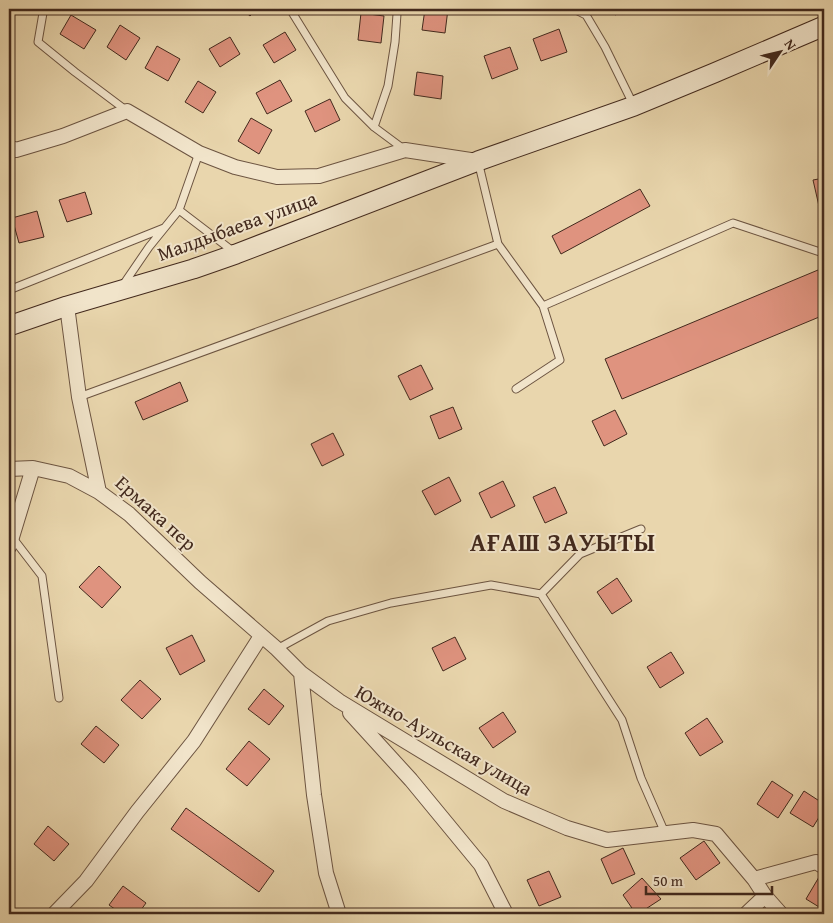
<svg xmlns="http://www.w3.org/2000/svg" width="833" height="923" font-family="'Gentium Book Plus',serif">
  <rect width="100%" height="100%" fill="#e9d6ad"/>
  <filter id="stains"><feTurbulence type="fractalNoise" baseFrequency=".004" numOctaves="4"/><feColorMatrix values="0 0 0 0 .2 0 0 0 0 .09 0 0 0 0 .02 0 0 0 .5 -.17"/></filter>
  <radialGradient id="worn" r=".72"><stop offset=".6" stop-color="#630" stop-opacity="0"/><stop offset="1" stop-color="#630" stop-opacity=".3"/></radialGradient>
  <path fill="#df937f" stroke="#42291d" d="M242 9H257L250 16Z
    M425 9H448L445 33 422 30Z
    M612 9H628L615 15Z
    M361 13 384 16 381 43 358 40Z
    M71 15 96 30 84 49 60 34Z
    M120 25 140 38 126 60 107 47Z
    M559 29 567 52 541 61 533 39Z
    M285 32 296 50 274 63 263 45Z
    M230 37 240 54 220 67 209 49Z
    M157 46 180 59 168 81 145 68Z
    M510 47 518 69 492 79 484 56Z
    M417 72 443 76 441 99 414 95Z
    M280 80 292 101 267 114 256 93Z
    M198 81 216 92 203 113 185 102Z
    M330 99 340 120 315 132 305 111Z
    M251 118 272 130 259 154 238 141Z
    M824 178V228L813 180Z
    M640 189 650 206 561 254 552 236Z
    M85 192 92 214 67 222 59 200Z
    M37 211 44 237 19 243 12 218Z
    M818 270 824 284V315L622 399 605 359Z
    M421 365 433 389 410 400 398 376Z
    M180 382 188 401 143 420 135 402Z
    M453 407 462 429 439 439 430 416Z
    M615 410 627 434 604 446 592 421Z
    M333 433 344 455 322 466 311 444Z
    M449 477 461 501 435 515 422 491Z
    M503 481 515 506 491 518 479 493Z
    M555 487 567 513 545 523 533 497Z
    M99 566 121 587 102 608 79 587Z
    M617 578 632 601 612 614 597 592Z
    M192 635 205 661 180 675 166 648Z
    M455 637 466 659 443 671 432 648Z
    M671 652 684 673 660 688 647 667Z
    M140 680 161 699 142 719 121 700Z
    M264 689 284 706 269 725 248 709Z
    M503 712 516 732 493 748 479 728Z
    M707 718 723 742 700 756 685 733Z
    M96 726 119 745 104 763 81 744Z
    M249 741 270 759 247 786 226 769Z
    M772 781 793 795 778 818 757 804Z
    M804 791 824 804V809L813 827 790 813Z
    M186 808 274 871 259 892 171 829Z
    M48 826 69 844 54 861 34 844Z
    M704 841 720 863 696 880 680 858Z
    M623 848 635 874 612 884 601 859Z
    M549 871 561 897 539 906 527 880Z
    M819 877 824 880V910L806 899Z
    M642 878 661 899 638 914H636L623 895Z
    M123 886 146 903 138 914H122L109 905Z"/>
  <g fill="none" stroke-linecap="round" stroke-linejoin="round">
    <g stroke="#6c5441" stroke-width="9">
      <path id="service" d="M45 9 43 13 38 42 75 72 127 111
        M290 9 345 98 374 127 405 150
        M574 9 586 15 605 47 633 104
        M374 127 388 86 395 42 397 14 399 9
        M478 161 498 244 543 306 560 360 516 389
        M179 210 234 252
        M123 285 149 247 179 210 199 153
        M9 290 164 228
        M543 306 733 223 823 253 824 255
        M79 397 498 244
        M12 537 42 576 59 698
        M541 594 622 720 641 778 665 833
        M277 649 328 621 391 603 491 585 541 594 580 554 641 529"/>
    </g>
    <g stroke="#6c5441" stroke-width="16">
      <path id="minor" d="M9 147 16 150 63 136 127 111 199 153 235 167 277 177 319 176 405 150 477 161
        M67 306 79 397 99 492 129 514 200 582 277 649 301 673 339 701 504 801 567 828 607 840 693 830 716 834 754 879 816 862 824 867
        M9 469 33 468 69 476 99 492
        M9 547 33 468
        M301 673 314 795 326 873 339 914
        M350 713 411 780 481 865 506 914
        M754 879 765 896 781 914
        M54 914 86 881 137 812 194 741 261 636
        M746 914 765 896"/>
    </g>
    <g stroke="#42291d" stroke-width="21">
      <path id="secondary" d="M9 326 67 306 193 269 236 254 478 161 634 106 714 73 824 26"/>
    </g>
    <use href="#service" stroke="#f1e4ca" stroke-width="7"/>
    <use href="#minor" stroke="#f1e4ca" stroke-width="14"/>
    <use href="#secondary" stroke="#f1e4ca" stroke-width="19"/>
  </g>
  <g text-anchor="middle" stroke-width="4" stroke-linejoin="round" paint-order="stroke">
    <g font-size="20" fill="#42291d" stroke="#f1e4ca">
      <text transform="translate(237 226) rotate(-20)" y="7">Малдыбаева улица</text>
      <text transform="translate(156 513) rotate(42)" y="7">Ермака пер</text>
      <text transform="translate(444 740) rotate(30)" y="7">Южно-Аульская улица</text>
    </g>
    <g font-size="25" font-weight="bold" letter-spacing="1" fill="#42291d" stroke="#f1e4ca">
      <text x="563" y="551">АҒАШ ЗАУЫТЫ</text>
    </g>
  </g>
  <rect width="833" height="923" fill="none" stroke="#e9d6ad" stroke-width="30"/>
  <rect x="10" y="10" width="813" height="903" fill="none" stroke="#42291d" stroke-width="2.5"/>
  <rect x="15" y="15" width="803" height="893" fill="none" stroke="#42291d"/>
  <g transform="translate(780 52) rotate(55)" stroke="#f1e4ca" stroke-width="4" paint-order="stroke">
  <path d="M0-4L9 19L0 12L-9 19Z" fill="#42291d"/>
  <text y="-8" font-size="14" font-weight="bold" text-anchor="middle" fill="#42291d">N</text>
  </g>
  <path d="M646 886v8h126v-8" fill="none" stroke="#42291d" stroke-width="2.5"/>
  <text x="653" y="886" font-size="15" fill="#42291d" stroke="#f1e4ca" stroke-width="4" paint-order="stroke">50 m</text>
  <rect width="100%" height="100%" filter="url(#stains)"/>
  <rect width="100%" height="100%" fill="url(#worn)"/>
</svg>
